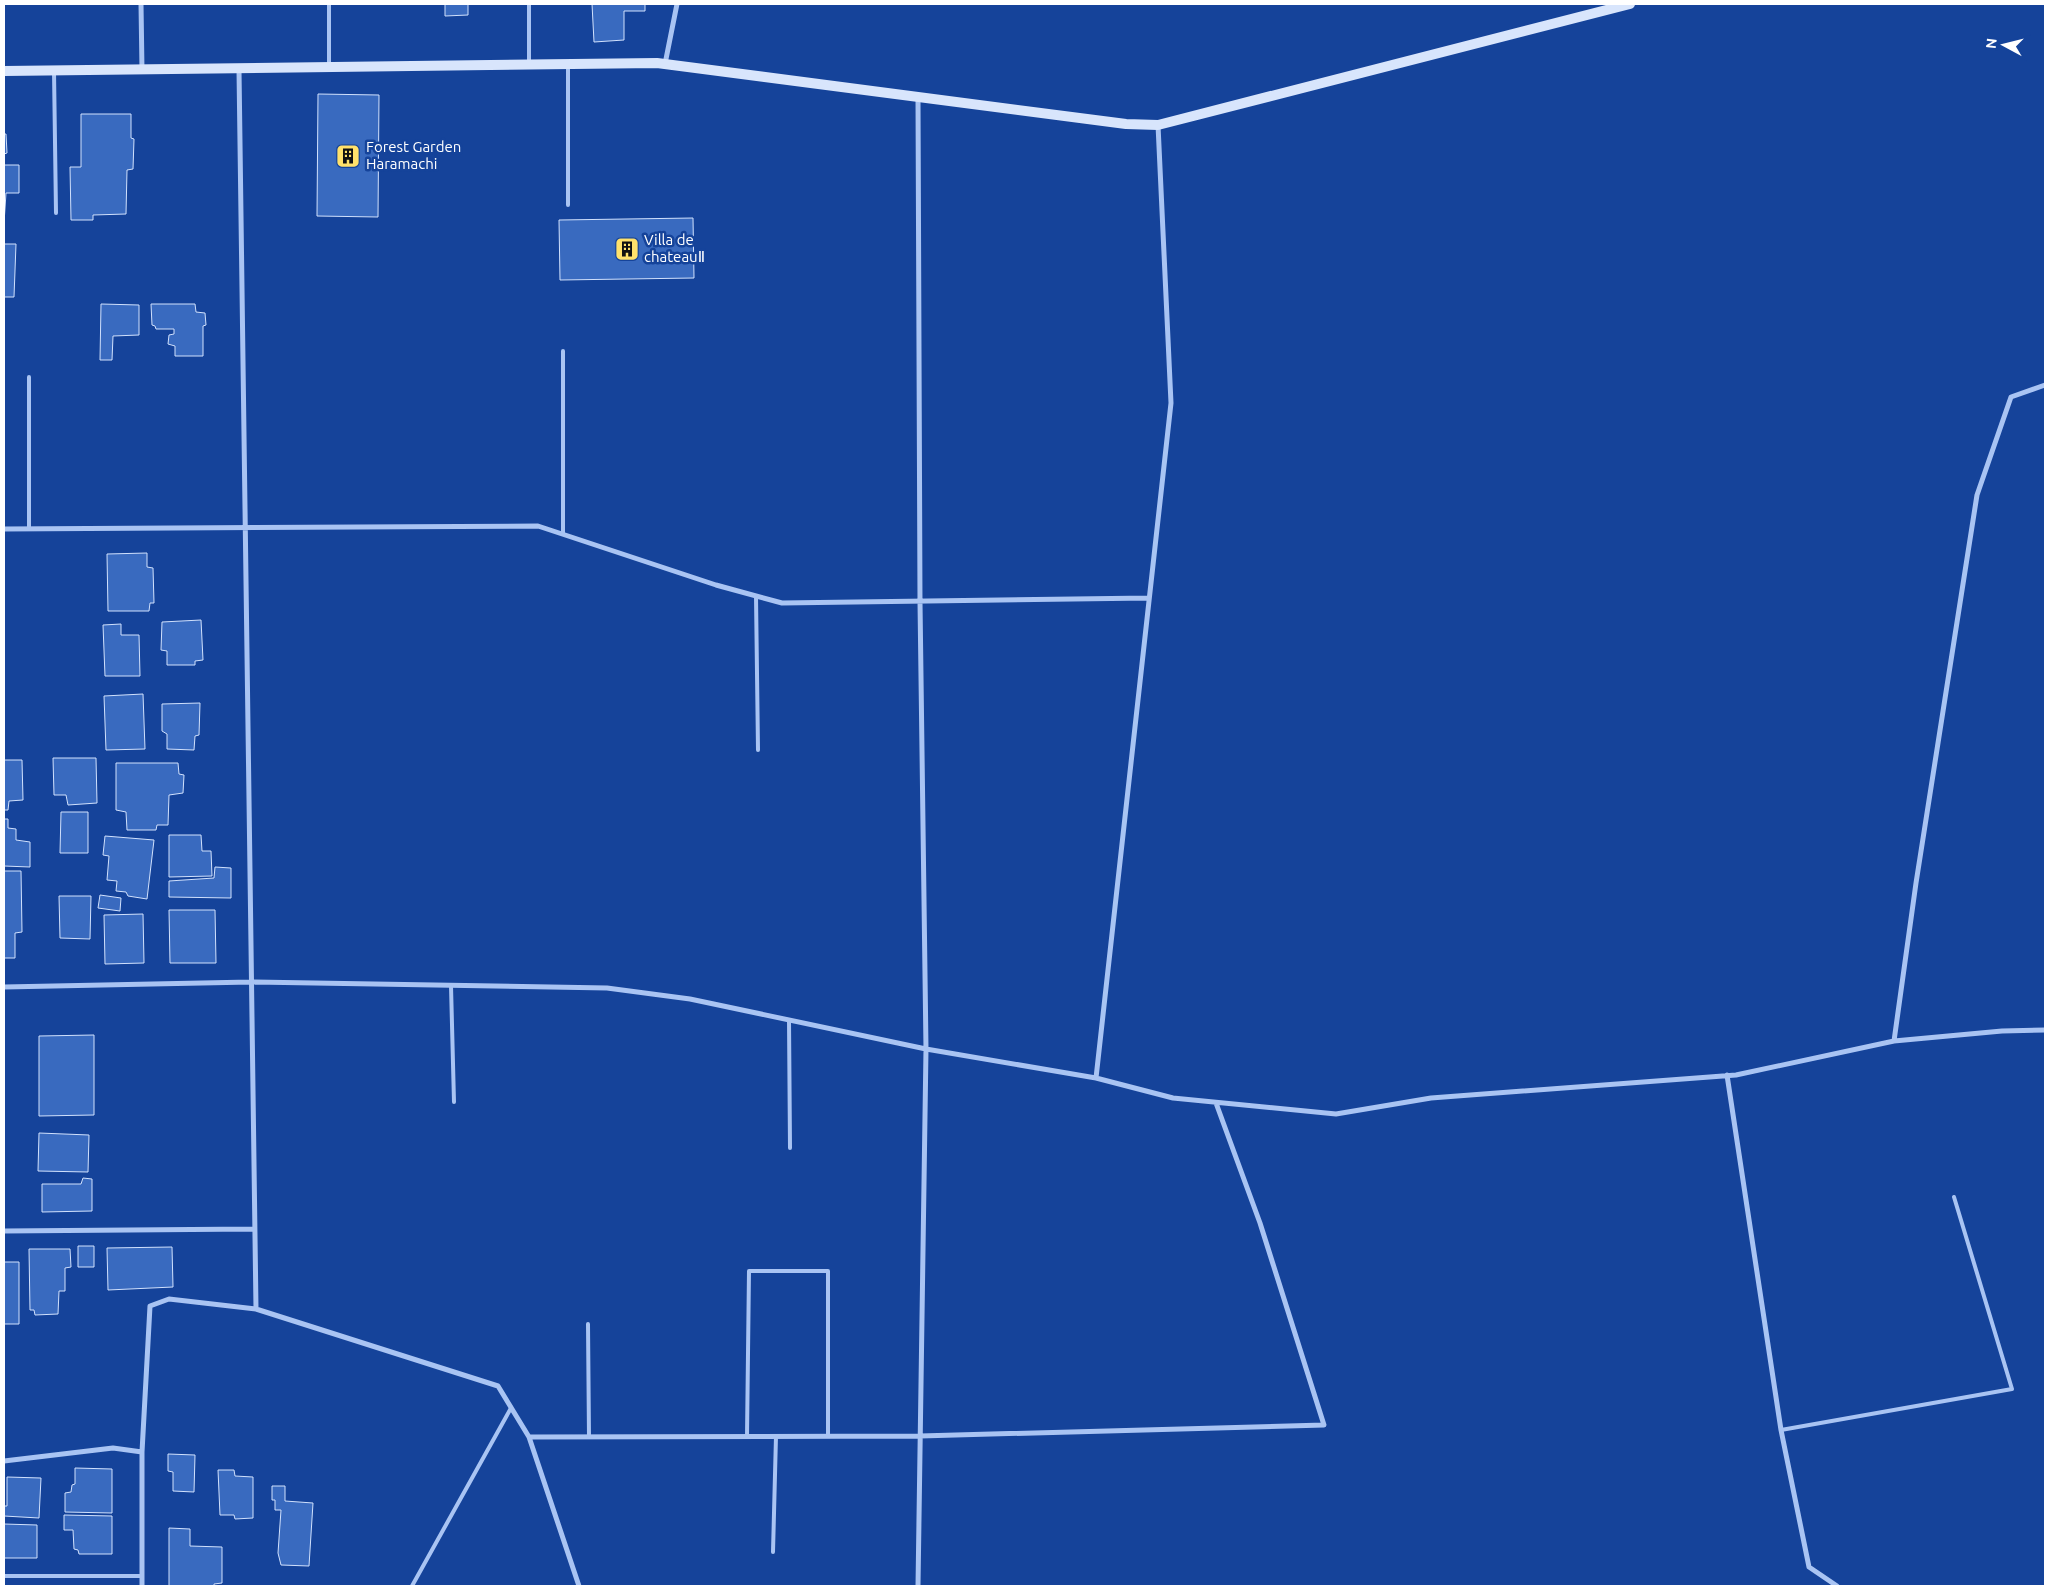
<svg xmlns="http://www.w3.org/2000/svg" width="2049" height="1590" font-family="Ubuntu,sans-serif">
  <rect width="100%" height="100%" fill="#15439a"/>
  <path fill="#396abf" stroke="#d1e1fd" d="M445 4H468V15L445 16Z
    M592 4H645V11H624V40L594 42Z
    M318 94 379 95 378 217 317 216Z
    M81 114H131V138L134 139 133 169 127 170 126 214 93 215V220H71L70 167H81Z
    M4 134H6L7 153 4 154Z
    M4 165H19V193H6L4 223Z
    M693 218 694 278 560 280 559 220Z
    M4 244H16L14 297H4Z
    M101 304 139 305V335L113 336 112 360H100Z
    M151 304H195L196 312 205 313 206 325 203 326V356H175V346L168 344 169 335 174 334V329H156L155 326 152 325Z
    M147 553V567L153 568 154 603H150L149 611H108L107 554Z
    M201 620 203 660 195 661V665H167V651L161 650 162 622Z
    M121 624V635H139L140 676H105L103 625Z
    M143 694 145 749 106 750 104 696Z
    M200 703 199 735 195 736 194 750 167 749V734L162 731V704Z
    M53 758H96L97 803 68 805 66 795H54Z
    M4 760H22L23 800 9 801 8 810H4Z
    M116 763H178L179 774 184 775 183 793 169 795 168 825H157L156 830H127L126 812 116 810Z
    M61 812H88V853H60Z
    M4 819H8V828L16 829V840L30 842V867L4 866Z
    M169 835H201L202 851H211L212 876 169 877Z
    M105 836 154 840 147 899 128 896 126 892 116 891 117 881 107 880 109 856 103 855Z
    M215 867 231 868V898L169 897V881L214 878Z
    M4 871H21L22 932 15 933V958H4Z
    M100 895 121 898 120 911 98 908Z
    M59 896H91L90 939 60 938Z
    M169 910H215L216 963H170Z
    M143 914 144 963 105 964 104 915Z
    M94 1035V1115L39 1116V1036Z
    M39 1133 89 1135 88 1172 38 1171Z
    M83 1178 92 1179V1211L42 1212V1184H81Z
    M78 1246H94V1267H78Z
    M172 1247 173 1287 108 1290 107 1248Z
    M29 1249H70L71 1267 65 1268V1291H59L58 1314 35 1315 34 1310H30Z
    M4 1262H19V1324H4Z
    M168 1454 195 1455 194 1492 173 1491V1472L168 1471Z
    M75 1468 112 1469V1513L65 1512V1493L71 1492 72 1485 75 1484Z
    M218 1470H234L235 1476 253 1477V1518L235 1519 234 1515H220Z
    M7 1477 41 1478 39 1518 4 1516V1506H7Z
    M272 1486H285V1501L313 1503 309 1566 281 1565 278 1553 281 1510H275V1500H272Z
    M64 1515 112 1516V1554H79L78 1550 74 1549 73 1530H64Z
    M4 1524 37 1525V1558H4Z
    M169 1528 190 1529V1546L222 1547V1583L214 1584V1586H169Z"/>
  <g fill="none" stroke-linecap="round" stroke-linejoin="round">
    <path stroke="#a9c4f3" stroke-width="4" d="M529 63V4
      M568 64V205
      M329 66V4
      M54 71 56 213
      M29 377V529
      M563 534V351
      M756 596 758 750
      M451 986 454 1102
      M789 1020 790 1148
      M588 1324 589 1437
      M1781 1430 2012 1389 1954 1197
      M747 1436 749 1271H828V1436
      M773 1552 776 1436
      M4 1576H142
      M412 1586 511 1408"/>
    <path stroke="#a9c4f3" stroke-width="5" d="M141 4 142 70
      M665 64 677 4
      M239 70 256 1309
      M4 529 538 526 716 585 782 603 1149 598
      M4 987 251 982 607 988 690 999 926 1049 1096 1078 1173 1098 1336 1114 1431 1098 1736 1075 1894 1041 2002 1031 2045 1030
      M1894 1041 1916 883 1977 495 2011 397 2045 385
      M1727 1075 1781 1430 1809 1567 1837 1586
      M1096 1078 1171 403 1158 125
      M4 1231 254 1229
      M529 1437 920 1436 1324 1425 1260 1223 1216 1103
      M4 1461 113 1448 142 1452
      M142 1586V1452L150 1306 169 1299 256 1309 498 1386 529 1437 579 1586
      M918 1586 926 1049 920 602 918 98"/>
    <path stroke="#d8e5fc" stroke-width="10" d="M4 71 657 63 1126 124 1158 125 1630 4"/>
  </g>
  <defs>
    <g id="building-square" transform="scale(1.25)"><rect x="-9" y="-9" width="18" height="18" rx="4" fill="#ffe16b" stroke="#15439a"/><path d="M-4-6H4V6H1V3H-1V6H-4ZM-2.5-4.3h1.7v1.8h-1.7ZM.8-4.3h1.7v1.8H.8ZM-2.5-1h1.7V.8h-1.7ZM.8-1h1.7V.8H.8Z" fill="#111"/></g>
  </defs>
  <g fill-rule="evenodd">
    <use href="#building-square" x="348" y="156"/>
    <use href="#building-square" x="627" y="249"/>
  </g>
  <g text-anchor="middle" stroke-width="5" stroke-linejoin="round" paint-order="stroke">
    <g font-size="15" fill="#fff" stroke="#15439a" text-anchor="start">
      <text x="366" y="152">Forest Garden<tspan x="366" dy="17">Haramachi</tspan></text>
      <text x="644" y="245">Villa de<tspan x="644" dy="17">chateauⅡ</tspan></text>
    </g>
  </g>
  <rect width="2049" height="1590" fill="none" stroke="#ffffff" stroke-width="10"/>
  <g transform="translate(2004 45) rotate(277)" stroke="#15439a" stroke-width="4" paint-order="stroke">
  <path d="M0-4L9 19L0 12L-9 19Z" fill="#ffffff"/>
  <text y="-8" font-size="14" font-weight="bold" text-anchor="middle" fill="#ffffff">N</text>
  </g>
</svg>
